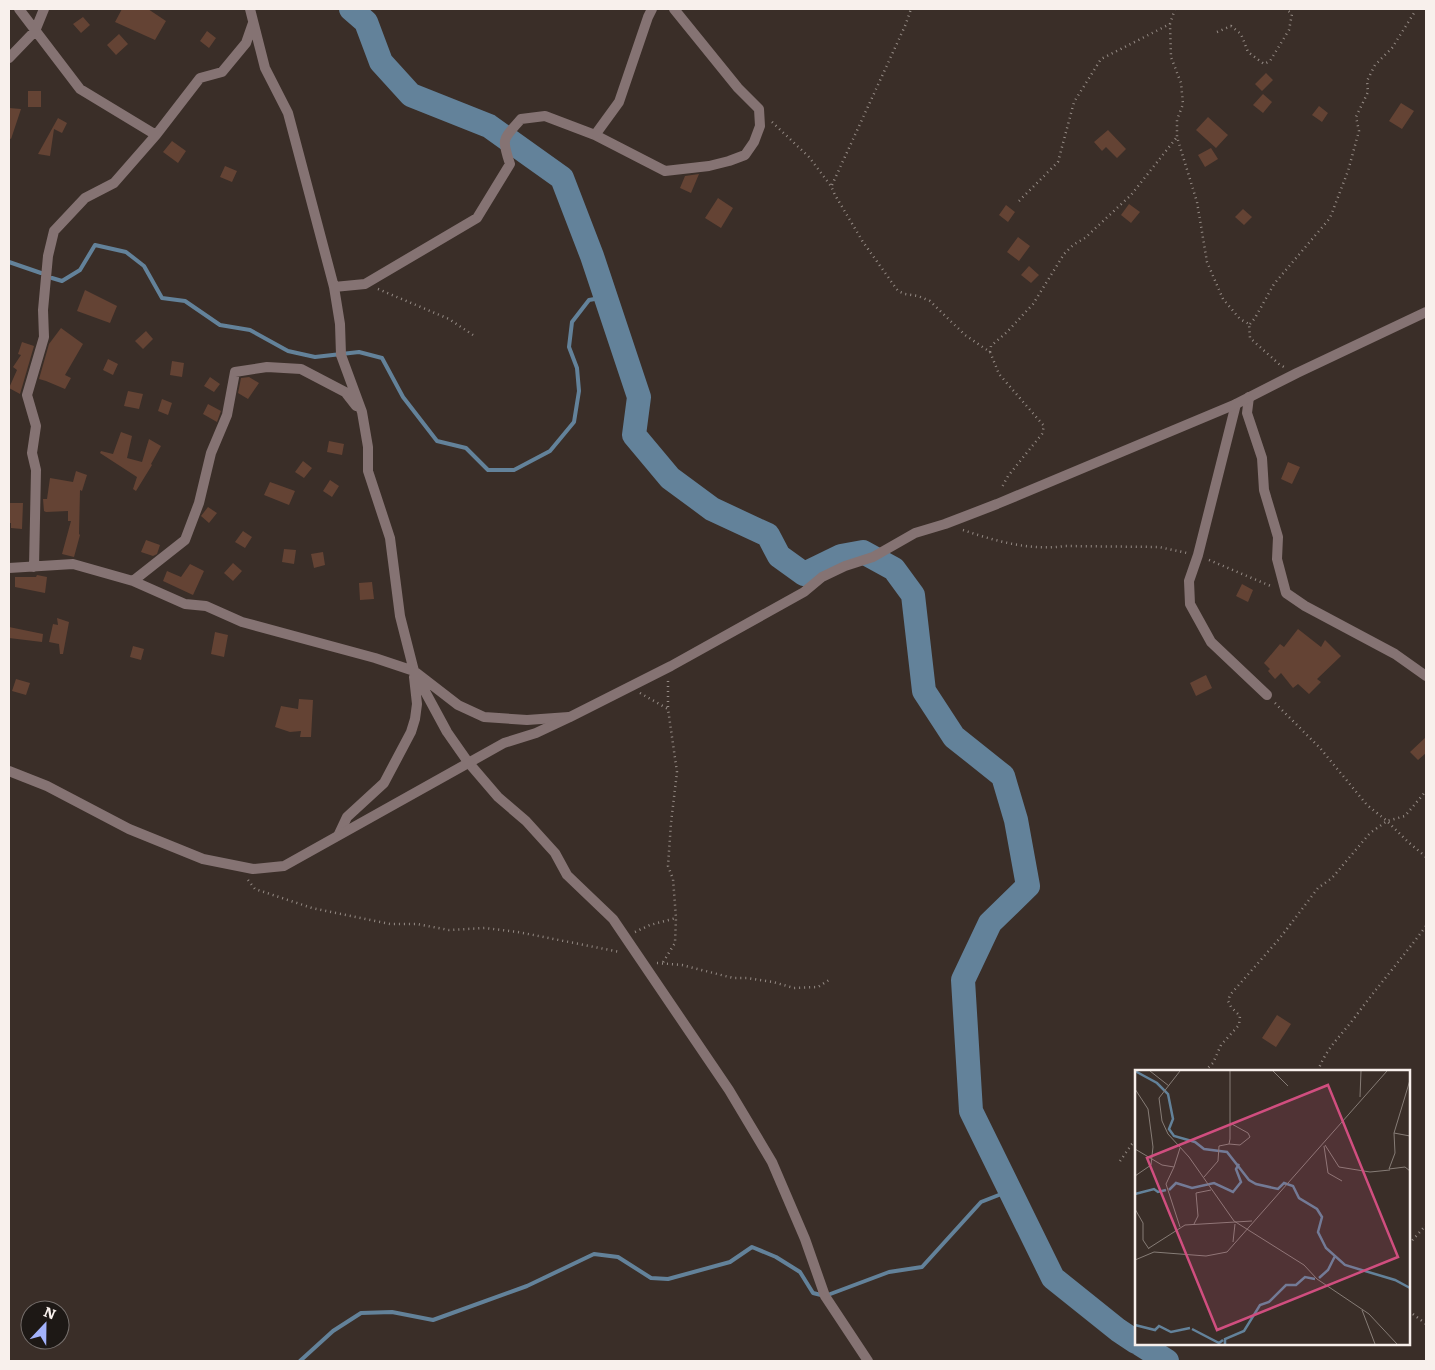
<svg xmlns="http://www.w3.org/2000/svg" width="1435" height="1370" font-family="Literata,serif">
  <rect width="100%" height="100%" fill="#3a2e28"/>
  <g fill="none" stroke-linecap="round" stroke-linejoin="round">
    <path stroke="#63829a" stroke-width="4" d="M9 262 41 273
      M52 278 62 281 80 270 95 245 126 252 144 266 162 298 185 301 220 325 250 330 288 351 315 357 359 352 382 358 403 397 437 441 466 448 488 470H514L550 451 574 422 579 391 577 368 569 347 572 322 589 300 606 297
      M300 1361 333 1331 361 1313 392 1312 433 1320 527 1286 594 1254 618 1257 651 1278 668 1279 730 1262 752 1247 776 1257 800 1272 813 1293 825 1296 889 1272 922 1267 981 1202 1009 1191"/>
    <path stroke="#63829a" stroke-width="24" d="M351 9 366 22 381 62 411 95 489 126 562 178 592 256 639 397 634 435 670 478 712 509 768 535 779 556 804 574 841 556 863 552 894 569 913 595 924 691 954 737 1003 776 1016 820 1028 886 990 923 963 980 971 1111 1053 1278 1118 1330 1136 1342
      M1140 1344 1167 1361"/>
  </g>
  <path fill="#644334" d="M122 9H148L166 21 155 40 115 22Z
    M83 17 90 25 81 33 73 24Z
    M207 31 216 38 209 48 200 41Z
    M119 34 128 44 116 55 107 45Z
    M1266 73 1273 80 1262 91 1255 84Z
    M28 91H41V107H28Z
    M1263 94 1272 102 1263 113 1253 105Z
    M1401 103 1414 111 1402 129 1389 121Z
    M1319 106 1328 113 1322 122 1312 115Z
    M9 108 21 109 11 139 9 138Z
    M1208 117 1228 135 1216 148 1196 130Z
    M58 118 67 123 62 133 54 129 50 156 38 154Z
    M1108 130 1126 149 1117 158 1106 147 1102 151 1094 142Z
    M172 141 186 151 178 163 163 152Z
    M1211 148 1218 159 1205 167 1198 155Z
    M225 166 237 171 232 182 220 177Z
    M699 174 691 193 680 188 685 176Z
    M718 198 733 208 721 228 705 218Z
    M1129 204 1140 212 1131 223 1121 215Z
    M1006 205 1015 212 1008 222 999 215Z
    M1243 209 1252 217 1244 225 1235 217Z
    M1018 237 1030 246 1019 261 1007 252Z
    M1029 266 1039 275 1031 283 1021 275Z
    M85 290 117 306 110 323 77 311Z
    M61 328 83 344 65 375 71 378 65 389 46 381 39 379 49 344Z
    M146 331 153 339 143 349 135 341Z
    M22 342 34 346 20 394 9 388 17 370 13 367 21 355 18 354Z
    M108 359 118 364 113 375 103 370Z
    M172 361 184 363 182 377 170 375Z
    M210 377 220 384 214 392 204 386Z
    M249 377 259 383 248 399 238 393 241 378Z
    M128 391 143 394 139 409 124 406Z
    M162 399 172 403 168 415 158 411Z
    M208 404 221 411 217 422 203 414Z
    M121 432 132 436 127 458 142 462 149 439 161 446 151 464 152 465 136 491 133 489 137 477 100 453 101 451 113 454Z
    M329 441 344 444 342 455 327 452Z
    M303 461 312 468 304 478 295 472Z
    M1288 462 1300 467 1292 484 1281 479Z
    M76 471 87 475 82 491 80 490 79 534 80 535 74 557 62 554 71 521H68V511L46 512 44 511 43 499H47L50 478 73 482Z
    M330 480 339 486 332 497 323 491Z
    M270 482 295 491 289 505 264 495Z
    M9 503H23L22 529 11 528V523H9Z
    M208 507 217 513 209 523 201 516Z
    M243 531 252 537 245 548 235 542Z
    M146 540 160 545 157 554 153 556 141 552Z
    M284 549 296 550 294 564 282 562Z
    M323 552 325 565 314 568 311 554Z
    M233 563 242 571 233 581 224 573Z
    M190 564 204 571 193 595 163 581 167 571 181 577Z
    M37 575 47 577 45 593 15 587V577H36Z
    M372 582 374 599 360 600 359 583Z
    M1242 584 1253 590 1248 602 1236 596Z
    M57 618 69 622 63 654H60L59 644 49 642 53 624 58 625Z
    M9 627 43 634 42 642 9 638Z
    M1298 629 1321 647 1325 640 1341 656 1317 679 1321 682 1309 694 1298 684 1293 688 1281 673 1275 679 1268 671 1270 669 1264 663 1280 644 1284 647Z
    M215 632 228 635 224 657 211 654Z
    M133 646 144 649 141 660 130 657Z
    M1206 675 1212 688 1196 696 1190 683Z
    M16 679 30 683 26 695 12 691Z
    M299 699 313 700 311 737H300L301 731 290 732 275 727 281 706 298 709Z
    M1426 737V753L1418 760 1410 752Z
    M1277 1015 1291 1024 1276 1047 1262 1038Z"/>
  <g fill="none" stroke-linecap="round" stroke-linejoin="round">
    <path stroke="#958b85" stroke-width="2.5" stroke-dasharray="1 4" stroke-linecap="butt" d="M1175 9 1170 24 1171 57 1181 83 1183 104 1177 120V137L1197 202 1207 262 1223 299 1240 319 1249 324 1250 338 1279 364 1284 367
      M1217 32 1231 26 1241 34 1248 52 1264 64 1270 61 1289 30 1292 14 1286 9
      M772 122 809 157 831 186 835 195 863 242 898 291 905 294 918 296 930 301 965 335 990 352 999 374 1044 426 1042 434 1008 476 1001 489
      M832 185 905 26 911 9
      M1019 201 1058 162 1074 102 1101 59 1170 24
      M378 289 449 319 473 335
      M1250 324 1255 318 1274 284 1330 218 1348 171 1359 131 1356 117 1368 92 1367 81 1375 65 1392 48 1414 13 1415 9
      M990 352 991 346 1007 332 1033 304 1064 254 1073 245 1085 238 1131 195 1177 137
      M963 530C995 541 1030 551 1065 546L1159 547 1187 553
      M1209 560 1273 587
      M668 681V709
      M640 693 668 709 677 772 671 823 668 866 673 879 676 918
      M1275 703 1320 748 1367 805 1387 821 1407 841 1426 857
      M248 880 255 889 312 908 390 924H417L449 930 485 928 518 932 620 952
      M635 932 650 925 676 918 675 943 662 964
      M657 963 682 965 733 978H747L773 982 794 988 818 987 829 980
      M1205 1071 1213 1063 1221 1045 1239 1025 1240 1016 1231 1007 1228 1001 1230 995 1280 938 1318 888 1332 878 1370 833 1387 821 1405 816 1426 791
      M1318 1071C1326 1048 1341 1036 1355 1017 1378 986 1403 957 1426 926
      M1120 1161 1132 1144 1136 1141
      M1409 1244 1426 1225
      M1409 1311 1426 1324"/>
    <path stroke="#857373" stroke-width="10" d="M19 9 80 89 156 135 200 78 222 72 246 43 253 23
      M250 9 265 68 288 113 334 287 340 324 341 355 362 412 368 447V471L390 538 400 616 414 671 447 732 468 762 498 797 526 821 555 853 567 875 613 919 729 1090 772 1162 805 1239 825 1296 868 1361
      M9 58 35 31 44 9
      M595 135 665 171 709 166 729 161 745 155 754 142 760 126 759 109 738 88 674 9
      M334 287 365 284 477 218 510 164C501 137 503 140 521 119L545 116 595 135 619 102 648 17 652 9
      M1249 397 1247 413 1262 458 1264 490 1278 537 1277 559 1286 593 1305 606 1395 654 1426 676
      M1236 404 1198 555 1189 581 1190 604 1211 642 1267 695
      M34 567 36 470 32 453 36 426 27 395 44 337 43 310 48 256 54 231 85 198 114 183 156 135
      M9 568 73 564 133 581 185 604 206 606 242 622 375 658 414 671 458 705 484 717 527 720 569 717
      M133 581 185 540 199 503 211 453 227 415 235 372 267 367 301 369 345 392 356 406
      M339 834 347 817 384 783 411 732 415 719 417 704 414 677"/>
    <path stroke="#857373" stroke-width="10" d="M9 771 47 786 129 829 203 859 253 869 284 866 504 743 536 733 570 717 671 666 804 592 822 577 845 566 873 557 915 533 945 524 997 504 1236 404 1297 373 1426 312"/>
  </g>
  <g transform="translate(1135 1070)">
    <rect width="275" height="275" fill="#3a2e28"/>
    <path fill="none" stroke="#63829a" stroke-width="2.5" d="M0 1 22 13 33 24 38 49 34 59 39 66 60 72 69 79 92 82 114 110 121 114 143 119 149 113 158 116 164 128 182 139 187 147 183 162 191 178 210 195 260 210 275 218M34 120 41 113 57 118 79 113 98 122 106 112 101 99 104 94M0 124 19 119 23 122 31 120M184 208 193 200 200 186M0 255 20 260 24 256 36 262 55 258M57 259 84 273 88 270M90 274V269L109 261 125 235 134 232 151 215H161L170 207 180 209"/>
    <path fill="none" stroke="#867c76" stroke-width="1" d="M15 1 34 16M45 1 24 28 27 51 33 64 54 87 99 151 169 195 182 209 234 244 262 274M138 1 153 16M275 10 259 63 260 83 254 99 270 97 275 101M0 19 13 39 18 77 16 95 0 106M225 27 226 1M259 63 275 66M94 74 105 75 115 67 113 63 95 53M190 75 204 97 235 102 255 100M189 76 193 103 207 111M0 79 27 95 39 97 45 78M39 97 31 114 45 157M69 107 83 91 84 76 94 74 95 69V1M0 139 8 153V170L14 179M59 154 63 146 61 123 76 120M98 172 100 154M14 178 50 155 117 151M0 190 19 182 71 186 92 182 252 1M227 240 240 274"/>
    <path fill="#d04e7f" fill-opacity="0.15" stroke="#d04e7f" stroke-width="2.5" d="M193 15 263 187 82 260 12 88Z"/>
    <rect width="275" height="275" fill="none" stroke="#f8f0ec" stroke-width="2.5"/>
  </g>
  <rect width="1435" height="1370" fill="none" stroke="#f8f0ec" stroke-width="20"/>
  <g transform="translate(45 1325) rotate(22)"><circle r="24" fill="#1d1815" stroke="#756e6b"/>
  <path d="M0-4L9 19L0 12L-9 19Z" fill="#a3b2fc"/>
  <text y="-8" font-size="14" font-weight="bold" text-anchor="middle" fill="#f8f0ec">N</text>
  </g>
</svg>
